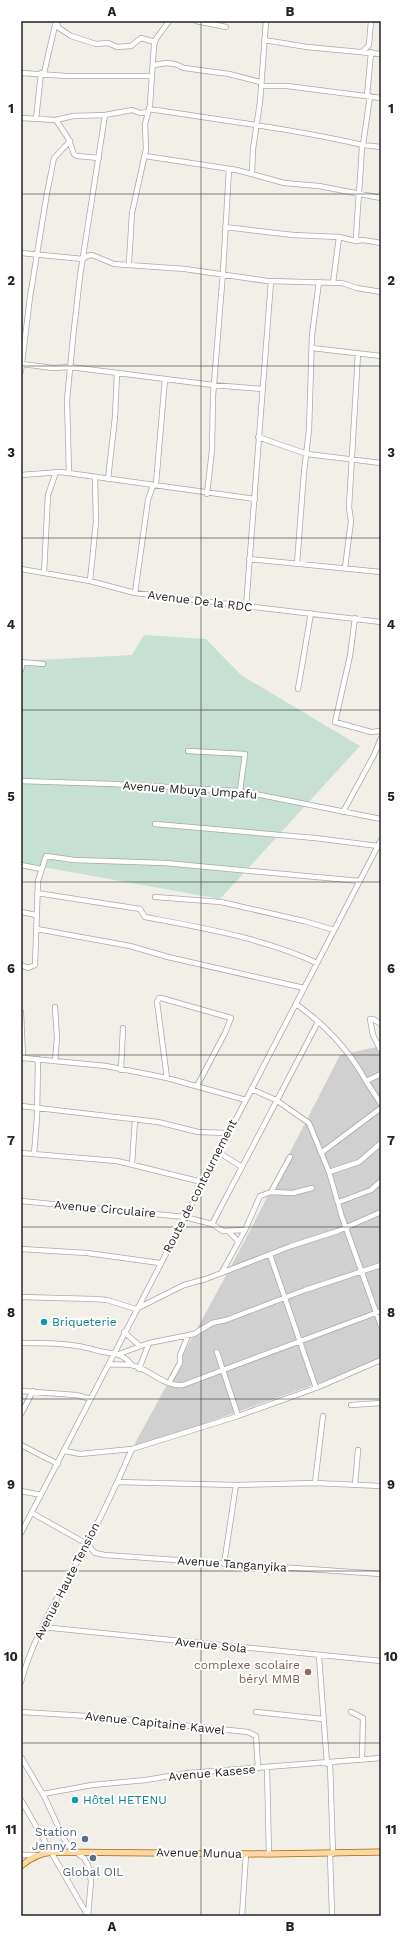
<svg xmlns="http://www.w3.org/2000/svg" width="402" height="1937" font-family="'Work Sans',sans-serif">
  <rect width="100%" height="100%" fill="#f2efe9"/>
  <path fill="#d0d0d0" d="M381 1046V1361L132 1449 243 1244 340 1055Z"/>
  <path fill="#c6e0d4" d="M144 635 206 639 241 675 360 746 220 899 21 863V661L132 655Z"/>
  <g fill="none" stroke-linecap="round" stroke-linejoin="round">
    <g stroke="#a9a9a9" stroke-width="6">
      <path id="minor" d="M196 21 226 27
        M56 22 59 28 71 36 96 44 108 43 117 47 131 46 141 38 155 42
        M264 40 307 47 381 54
        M362 52 369 45 371 21
        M154 65 166 63 175 64 184 68 229 74 260 82
        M21 73 67 76H152
        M44 73 56 21
        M261 86H287L381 98
        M367 96 371 52
        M370 96 363 145 381 147
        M149 109C221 120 293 129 363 145
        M21 118 56 120 73 116 105 115 132 110 140 113 148 112
        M36 119 41 73
        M56 120 68 138 74 154 77 156 99 158
        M145 156 237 170 284 183 319 186 381 198
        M252 174 253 149 260 102 266 21
        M225 227 293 235 339 237 356 241 363 240 381 243
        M356 241C357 209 361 177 362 144
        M21 253 83 259 87 256 92 255 114 264 185 269 267 281 342 283 357 288 381 292
        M129 263 132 213 146 149 145 124 150 105 154 45 156 39 169 21
        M333 283 339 237
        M312 348 381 356
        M22 364 53 368 70 367 213 385 262 389
        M21 371 30 297 47 193 54 158 70 141
        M258 437 307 454 381 463
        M69 473 67 400 73 338 80 276 105 115
        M21 475 61 472 255 499
        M108 479 115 417 117 373
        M207 494 212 450 213 396 223 272 229 169
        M249 559 381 572
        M297 564 304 472 309 430 312 335 319 282
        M345 568 351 521 349 507 358 353
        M21 569 90 581 135 593 381 622
        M44 573 48 495 56 472
        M90 581 96 522 95 478
        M135 593 148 500 152 488 156 484 165 379
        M246 607 271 281
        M355 618 350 656 335 722 371 732 381 731
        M21 662 43 664
        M21 670 23 662
        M298 689 311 613
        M188 751 245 754 240 791
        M21 781 112 784 240 791 381 819
        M343 812 374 755 381 738
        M155 824 315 838 378 846
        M21 865 41 869
        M37 893 140 909 145 917C203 928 263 938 317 963
        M155 897 221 902 304 921 334 930
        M21 912 36 915
        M37 929 130 946 168 957 304 988
        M21 965 28 968 35 965 38 881 46 856 74 860 165 863 360 881
        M296 1004C324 1024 349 1050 366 1081L381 1074
        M55 1007 57 1038 55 1061
        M21 1012 23 1058 106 1066 167 1078 246 1100
        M381 1024 373 1019H370L373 1035 381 1051
        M121 1070 123 1028
        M167 1078 157 1002 159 998H161L231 1018 225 1033 197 1086
        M366 1081 381 1104
        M251 1089 276 1100 309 1123 329 1172 342 1217 381 1326
        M21 1106 158 1122 198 1132 228 1133
        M218 1152 242 1167
        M21 1153 117 1161 202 1182
        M321 1153 381 1108
        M34 1154 37 1118 38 1059
        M132 1164 135 1119
        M329 1172 359 1162 381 1143
        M271 1192 290 1157
        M21 1201 185 1217 212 1224 223 1231 245 1230
        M339 1202 371 1190 381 1181
        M212 1224 318 1022
        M228 1231 238 1241
        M21 1249 87 1253 160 1263
        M270 1255 316 1388
        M222 1272 245 1230 260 1196 271 1192 293 1193 312 1188
        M21 1297 94 1299 107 1300 136 1309 184 1285 206 1279 291 1246 338 1231 381 1212
        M124 1332 140 1346
        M21 1343C48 1343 73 1343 99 1351 114 1355 120 1351 132 1365
        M217 1352 238 1416
        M119 1354 149 1343 194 1334 212 1323 226 1320 305 1290 381 1265
        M109 1364C116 1365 124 1364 131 1365 149 1368 163 1387 183 1385L381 1311
        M139 1369 149 1343
        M169 1383 180 1363V1355L188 1336
        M21 1391 76 1395 91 1399
        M351 1405 381 1403
        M21 1414 33 1391
        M21 1445 58 1464
        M65 1451 80 1454 132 1449 238 1416 316 1388 381 1360
        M117 1482 236 1485 315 1483 381 1486
        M315 1483 323 1416
        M355 1485 358 1450
        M21 1491 41 1495
        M32 1513 87 1544 95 1553 105 1555 381 1574
        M21 1533 381 840
        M224 1564 236 1485
        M42 1627 381 1661
        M319 1656 327 1764
        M21 1682C34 1633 63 1590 86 1545 103 1514 118 1481 132 1449
        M21 1712 104 1717 248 1732 256 1736 258 1768
        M256 1712 323 1719
        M351 1712 363 1718 362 1760
        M21 1757 45 1798 64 1839 70 1848 84 1858 88 1865 91 1881 88 1916
        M330 1763 333 1854
        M267 1768 269 1854
        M43 1794 92 1785 146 1780 188 1773 381 1758
        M21 1800 88 1916
        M330 1854 332 1916
        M21 1855H37
        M242 1916 246 1854"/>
    </g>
    <g stroke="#a06b00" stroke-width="7">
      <path id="major" d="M21 1866C31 1857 41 1853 53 1852L269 1854 381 1852"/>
    </g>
    <use href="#minor" stroke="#fff" stroke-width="4.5"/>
    <use href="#major" stroke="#fcd6a4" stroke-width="5.5"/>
  </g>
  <path fill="none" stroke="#222" stroke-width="1" stroke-opacity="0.55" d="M201 21V1916M21 194H381M21 366H381M21 538H381M21 710H381M21 882H381M21 1055H381M21 1227H381M21 1399H381M21 1571H381M21 1743H381"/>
  <g fill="#0f9aa8" stroke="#fff" stroke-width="1.5">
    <circle cx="44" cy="1322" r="4"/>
    <circle cx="75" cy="1800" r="4"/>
  </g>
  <circle fill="#8d6e63" stroke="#fff" stroke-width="1.5" cx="308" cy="1672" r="4"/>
  <g fill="#5c6f8a" stroke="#fff" stroke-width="1.5">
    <circle cx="85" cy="1839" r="4"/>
    <circle cx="93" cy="1858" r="4"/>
  </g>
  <g text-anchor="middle" stroke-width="4" stroke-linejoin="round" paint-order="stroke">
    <g font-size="12" fill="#222" stroke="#fff">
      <text transform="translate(200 601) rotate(7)" y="4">Avenue De la RDC</text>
      <text transform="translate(190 790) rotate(4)" y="4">Avenue Mbuya Umpafu</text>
      <text transform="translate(200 1186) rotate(-63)" y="4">Route de contournement</text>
      <text transform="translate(105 1209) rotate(5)" y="4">Avenue Circulaire</text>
      <text transform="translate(232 1564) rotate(4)" y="4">Avenue Tanganyika</text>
      <text transform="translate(67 1581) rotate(-63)" y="4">Avenue Haute Tension</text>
      <text transform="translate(211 1645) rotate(6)" y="4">Avenue Sola</text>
      <text transform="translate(155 1723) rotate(6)" y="4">Avenue Capitaine Kawel</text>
      <text transform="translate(212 1773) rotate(-5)" y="4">Avenue Kasese</text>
      <text transform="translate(199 1853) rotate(1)" y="4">Avenue Munua</text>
    </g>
    <g font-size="12" fill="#0d838f" stroke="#fff" text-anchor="start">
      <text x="52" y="1326">Briqueterie</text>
      <text x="83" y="1804">Hôtel HETENU</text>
    </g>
    <g font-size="12" fill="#785e54" stroke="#fff" text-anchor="end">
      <text x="300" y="1669">complexe scolaire<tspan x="300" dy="14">béryl MMB</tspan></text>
    </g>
    <g font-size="12" fill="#4e5e75" stroke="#fff" text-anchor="end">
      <text x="77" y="1836">Station<tspan x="77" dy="14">Jenny 2</tspan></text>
      <text x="93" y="1876" text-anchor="middle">Global OIL</text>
    </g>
  </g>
  <rect width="402" height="1937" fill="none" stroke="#ffffff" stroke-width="44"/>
  <rect x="22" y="22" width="358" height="1893" fill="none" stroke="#222" stroke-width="1.5"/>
  <g font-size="13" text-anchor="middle" font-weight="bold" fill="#222">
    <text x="112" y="16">A</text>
    <text x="290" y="16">B</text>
    <text x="11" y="113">1</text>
    <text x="391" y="113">1</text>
    <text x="11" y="285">2</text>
    <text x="391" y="285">2</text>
    <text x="11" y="457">3</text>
    <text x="391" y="457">3</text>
    <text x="11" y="629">4</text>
    <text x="391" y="629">4</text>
    <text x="11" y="801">5</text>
    <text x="391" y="801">5</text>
    <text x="11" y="973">6</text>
    <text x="391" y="973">6</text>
    <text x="11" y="1145">7</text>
    <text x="391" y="1145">7</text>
    <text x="11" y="1317">8</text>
    <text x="391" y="1317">8</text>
    <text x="11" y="1489">9</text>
    <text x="391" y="1489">9</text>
    <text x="11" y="1661">10</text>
    <text x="391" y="1661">10</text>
    <text x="11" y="1834">11</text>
    <text x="391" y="1834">11</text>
    <text x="112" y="1931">A</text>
    <text x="290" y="1931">B</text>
  </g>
</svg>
